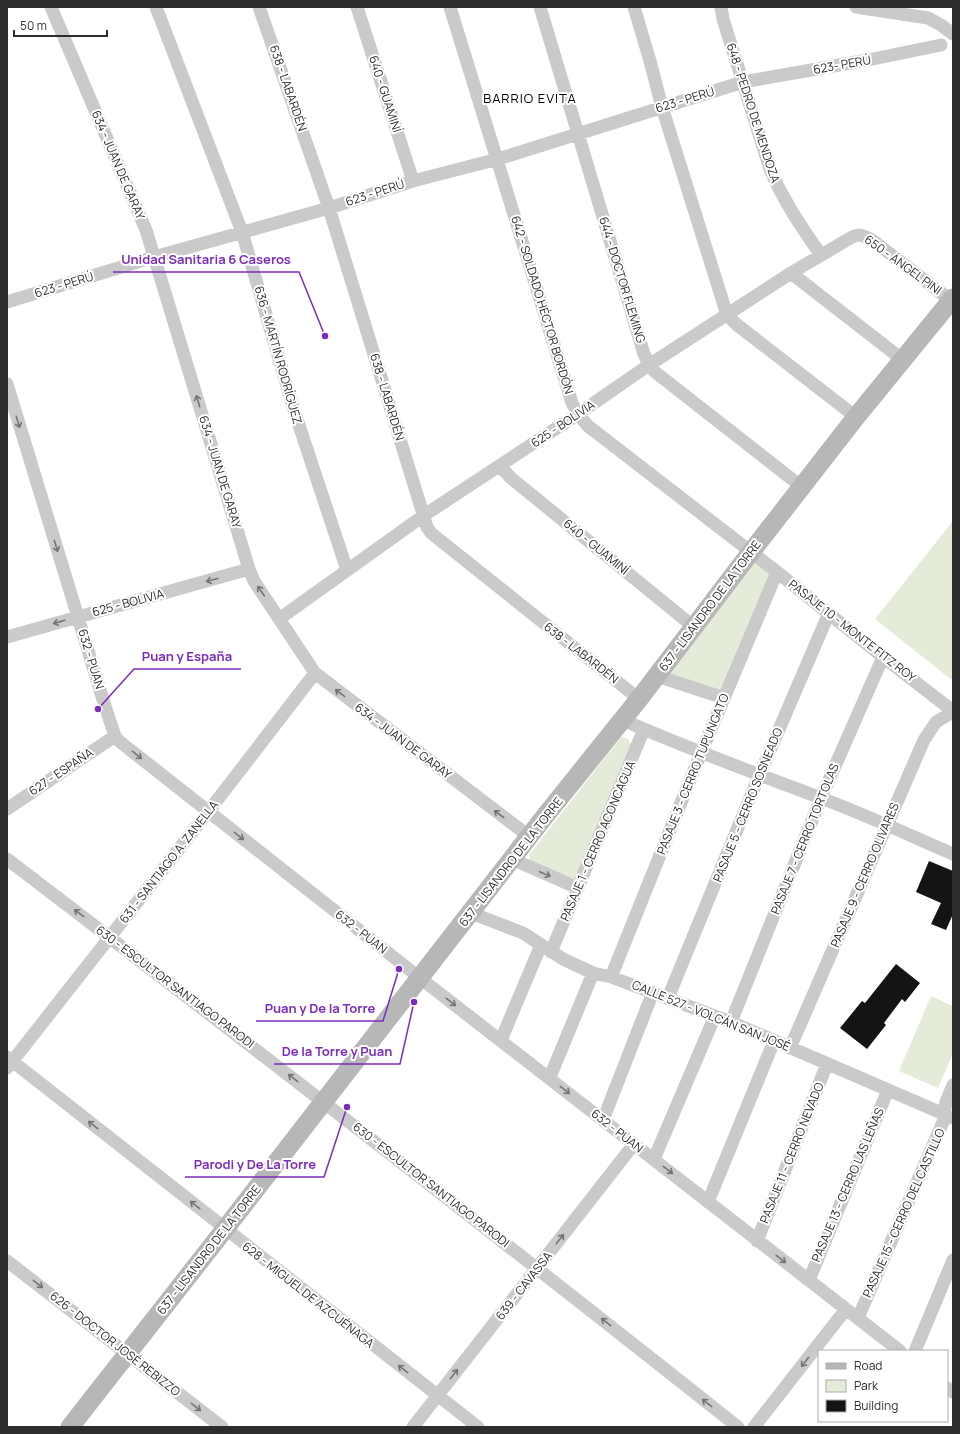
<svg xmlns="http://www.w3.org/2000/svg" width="960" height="1434" font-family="Manrope,sans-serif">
  <rect width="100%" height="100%" fill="#fff"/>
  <path fill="#e4ebd9" d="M953 521V681L875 619Z
    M754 562 771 576 720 694 665 676Z
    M621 737 628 739 631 744 577 880 531 862 529 855Z
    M931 996 953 1006V1053L938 1088 899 1071Z"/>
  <path fill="#141414" d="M929 861 953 871V914L946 930 931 924 941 903 916 892Z
    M896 964 920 983 905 1002 902 999 884 1023 886 1025 867 1049 840 1028 862 1001 865 1003Z"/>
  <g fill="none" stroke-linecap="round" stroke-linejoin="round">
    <path stroke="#cacaca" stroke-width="13" d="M51 7 146 230 249 569 254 581 315 673 530 837
      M156 7 242 232 294 410 347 570
      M259 7 329 208 427 527 431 533 639 699
      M357 7 413 181
      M450 7 572 403 578 414 588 426 777 572 883 657 953 711
      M540 7 644 354 649 365 655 372 802 487
      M634 7 650 61 662 107 727 315 736 324 856 417
      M721 7 723 19 770 169C783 200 801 227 821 255
      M856 7 928 18 941 25 953 34
      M791 273 903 360
      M7 302 154 257 329 208 413 181 498 159 743 82 868 60 941 45
      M7 384 105 706 115 736 119 741 420 978 900 1351
      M500 466 511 478 694 627
      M279 619 423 516 578 414 649 365 791 273 852 237C860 233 864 236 872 240L953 302
      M7 637 249 569
      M657 676 724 698
      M623 720C688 749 755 773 821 798 866 815 909 835 953 854
      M7 809 115 736
      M7 859C252 1046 496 1235 738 1427
      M512 859 578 888
      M471 913 523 933 563 959 593 973 611 977 731 1022 953 1118
      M551 952 644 729
      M611 977 701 753 777 572
      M668 998 759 776 829 613
      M731 1022 821 798 883 657
      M501 1040 541 945
      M790 1048 924 740 936 722 953 712
      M7 1057 478 1427
      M7 1068 208 812 315 673
      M550 1077 593 973
      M603 1120 653 992
      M654 1159 715 1016
      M708 1202 774 1041
      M757 1241 827 1064
      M7 1261 222 1427
      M809 1280 888 1090
      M858 1318 943 1122 946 1102 953 1085
      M915 1351 953 1260
      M947 1388 953 1392
      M413 1427 634 1144
      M754 1427 846 1309"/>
    <path stroke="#b7b7b7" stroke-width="19" d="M70 1427 225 1229 545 816 639 699 751 552 856 417 953 298"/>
  </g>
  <defs><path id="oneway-shaft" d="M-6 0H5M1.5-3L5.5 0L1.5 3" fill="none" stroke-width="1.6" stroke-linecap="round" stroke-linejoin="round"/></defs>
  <g stroke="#747474">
    <use href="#oneway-shaft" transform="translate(198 401) rotate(-107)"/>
    <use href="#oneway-shaft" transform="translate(18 422) rotate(73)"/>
    <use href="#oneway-shaft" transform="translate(56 546) rotate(73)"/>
    <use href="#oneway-shaft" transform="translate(212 580) rotate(165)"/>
    <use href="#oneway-shaft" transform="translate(261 591) rotate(-124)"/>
    <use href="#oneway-shaft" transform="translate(59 622) rotate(164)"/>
    <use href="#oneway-shaft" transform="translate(340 693) rotate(-143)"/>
    <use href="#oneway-shaft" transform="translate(137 755) rotate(39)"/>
    <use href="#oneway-shaft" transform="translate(499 814) rotate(-143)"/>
    <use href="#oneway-shaft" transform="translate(239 836) rotate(38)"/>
    <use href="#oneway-shaft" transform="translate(545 874) rotate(23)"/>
    <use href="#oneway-shaft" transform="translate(79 913) rotate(-143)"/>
    <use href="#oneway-shaft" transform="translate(451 1002) rotate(38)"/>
    <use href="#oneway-shaft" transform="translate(293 1078) rotate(-142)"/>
    <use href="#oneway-shaft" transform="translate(565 1090) rotate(38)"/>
    <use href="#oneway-shaft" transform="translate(93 1125) rotate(-142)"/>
    <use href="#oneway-shaft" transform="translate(668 1170) rotate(38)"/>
    <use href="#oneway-shaft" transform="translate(195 1205) rotate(-142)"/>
    <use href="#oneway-shaft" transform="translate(560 1239) rotate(-52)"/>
    <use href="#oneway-shaft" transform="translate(781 1259) rotate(38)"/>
    <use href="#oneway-shaft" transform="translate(38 1284) rotate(38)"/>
    <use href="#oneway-shaft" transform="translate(606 1322) rotate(-142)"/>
    <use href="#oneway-shaft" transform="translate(805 1362) rotate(128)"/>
    <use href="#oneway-shaft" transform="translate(403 1369) rotate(-142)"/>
    <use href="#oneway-shaft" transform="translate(454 1374) rotate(-52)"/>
    <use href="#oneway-shaft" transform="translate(707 1403) rotate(-142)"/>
    <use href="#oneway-shaft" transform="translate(196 1407) rotate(38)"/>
  </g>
  <g text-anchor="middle" stroke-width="4" stroke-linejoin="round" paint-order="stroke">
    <g font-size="12" fill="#2d2d2d" stroke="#fff">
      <text transform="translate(842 65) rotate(-10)" y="4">623- PERÚ</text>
      <text transform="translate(288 88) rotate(71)" y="4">638 - LABARDÉN</text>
      <text transform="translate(385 94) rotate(72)" y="4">640 - GUAMINÍ</text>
      <text transform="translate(685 100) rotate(-17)" y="4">623 - PERÚ</text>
      <text transform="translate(753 113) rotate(72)" y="4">648 - PEDRO DE MENDOZA</text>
      <text transform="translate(118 165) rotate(67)" y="4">634 - JUAN DE GARAY</text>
      <text transform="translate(375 193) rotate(-18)" y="4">623 - PERÚ</text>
      <text transform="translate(903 265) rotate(36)" y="4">650 - ÁNGEL PINI</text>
      <text transform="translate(622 280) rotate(73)" y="4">644 - DOCTOR FLEMING</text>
      <text transform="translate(64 285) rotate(-17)" y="4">623 - PERÚ</text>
      <text transform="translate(542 305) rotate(73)" y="4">642 - SOLDADO HÉCTOR BORDÓN</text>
      <text transform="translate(278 355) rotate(74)" y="4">636 - MARTÍN RODRÍGUEZ</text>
      <text transform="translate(387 397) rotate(73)" y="4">638 - LABARDÉN</text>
      <text transform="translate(563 424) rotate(-34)" y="4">625 - BOLIVIA</text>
      <text transform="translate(220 472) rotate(73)" y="4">634 - JUAN DE GARAY</text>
      <text transform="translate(596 547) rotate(39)" y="4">640 - GUAMINÍ</text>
      <text transform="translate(128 603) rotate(-15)" y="4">625 - BOLIVIA</text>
      <text transform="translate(710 606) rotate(-53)" y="4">637 - LISANDRO DE LA TORRE</text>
      <text transform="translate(852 631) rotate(38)" y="4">PASAJE 10 - MONTE FITZ ROY</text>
      <text transform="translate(581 653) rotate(38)" y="4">638 - LABARDÉN</text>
      <text transform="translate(91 659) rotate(73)" y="4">632 - PUAN</text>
      <text transform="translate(403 741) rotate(37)" y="4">634 - JUAN DE GARAY</text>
      <text transform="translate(61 772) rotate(-34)" y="4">627 - ESPAÑA</text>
      <text transform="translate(693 774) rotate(-68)" y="4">PASAJE 3 - CERRO TUPUNGATO</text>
      <text transform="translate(748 805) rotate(-68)" y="4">PASAJE 5 - CERRO SOSNEADO</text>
      <text transform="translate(805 839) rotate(-68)" y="4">PASAJE 7 - CERRO TORTOLAS</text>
      <text transform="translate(598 841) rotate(-67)" y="4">PASAJE 1 - CERRO ACONCAGUA</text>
      <text transform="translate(169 862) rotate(-52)" y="4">631 - SANTIAGO A. ZANELLA</text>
      <text transform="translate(511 862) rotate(-52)" y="4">637 - LISANDRO DE LA TORRE</text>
      <text transform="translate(865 875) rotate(-67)" y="4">PASAJE 9 - CERRO OLIVARES</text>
      <text transform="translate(361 932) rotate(38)" y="4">632 - PUAN</text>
      <text transform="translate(175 987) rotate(37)" y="4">630 - ESCULTOR SANTIAGO PARODI</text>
      <text transform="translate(711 1016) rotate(22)" y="4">CALLE 527 - VOLCÁN SAN JOSÉ</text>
      <text transform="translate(617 1131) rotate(38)" y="4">632 - PUAN</text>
      <text transform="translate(792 1153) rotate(-68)" y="4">PASAJE 11 - CERRO NEVADO</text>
      <text transform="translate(431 1185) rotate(38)" y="4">630 - ESCULTOR SANTIAGO PARODI</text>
      <text transform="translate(848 1185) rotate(-67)" y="4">PASAJE 13 - CERRO LAS LEÑAS</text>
      <text transform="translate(904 1213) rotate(-66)" y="4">PASAJE 15 - CERRO DEL CASTILLO</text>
      <text transform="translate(209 1250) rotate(-52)" y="4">637 - LISANDRO DE LA TORRE</text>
      <text transform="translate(524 1286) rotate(-52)" y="4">639 - CAVASSA</text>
      <text transform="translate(308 1295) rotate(38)" y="4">628 - MIGUEL DE AZCUÉNAGA</text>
      <text transform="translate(115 1344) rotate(38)" y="4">626 - DOCTOR JOSÉ REBIZZO</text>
    </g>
    <g font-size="13" letter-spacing="1" fill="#000" stroke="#fff">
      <text x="530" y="103">BARRIO EVITA</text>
    </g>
  </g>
  <path fill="none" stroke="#7b2cbf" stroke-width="1.5" d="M325 336L299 272H113M98 709L134 669H241M399 969L383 1021H256M414 1002L400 1064H274M347 1107L324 1177H185"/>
  <g fill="#7b2cbf" stroke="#fff" stroke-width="1.5">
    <circle cx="325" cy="336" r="4"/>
    <circle cx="98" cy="709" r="4"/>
    <circle cx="399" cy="969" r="4"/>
    <circle cx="414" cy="1002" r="4"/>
    <circle cx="347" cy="1107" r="4"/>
  </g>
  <g font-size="13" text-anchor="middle" font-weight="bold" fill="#7b2cbf" stroke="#fff" stroke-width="4" stroke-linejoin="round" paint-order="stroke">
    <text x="206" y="264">Unidad Sanitaria 6 Caseros</text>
    <text x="187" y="661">Puan y España</text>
    <text x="320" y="1013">Puan y De la Torre</text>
    <text x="337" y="1056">De la Torre y Puan</text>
    <text x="255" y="1169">Parodi y De La Torre</text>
  </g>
  <rect width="960" height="1434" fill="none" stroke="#2d2d2d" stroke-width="16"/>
  <rect x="818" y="1350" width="130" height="72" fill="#ffffff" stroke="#ababab"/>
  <rect x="826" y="1363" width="20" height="6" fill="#b7b7b7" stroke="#ababab"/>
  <text x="854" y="1370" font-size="12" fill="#2d2d2d">Road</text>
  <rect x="826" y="1380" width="20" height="12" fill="#e4ebd9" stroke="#ababab"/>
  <text x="854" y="1390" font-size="12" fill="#2d2d2d">Park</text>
  <rect x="826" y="1400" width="20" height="12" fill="#141414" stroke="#ababab"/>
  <text x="854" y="1410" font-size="12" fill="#2d2d2d">Building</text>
  <path d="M14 30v6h93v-6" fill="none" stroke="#2d2d2d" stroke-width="2"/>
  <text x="20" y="30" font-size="12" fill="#2d2d2d" stroke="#ffffff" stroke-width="3" paint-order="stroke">50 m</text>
</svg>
